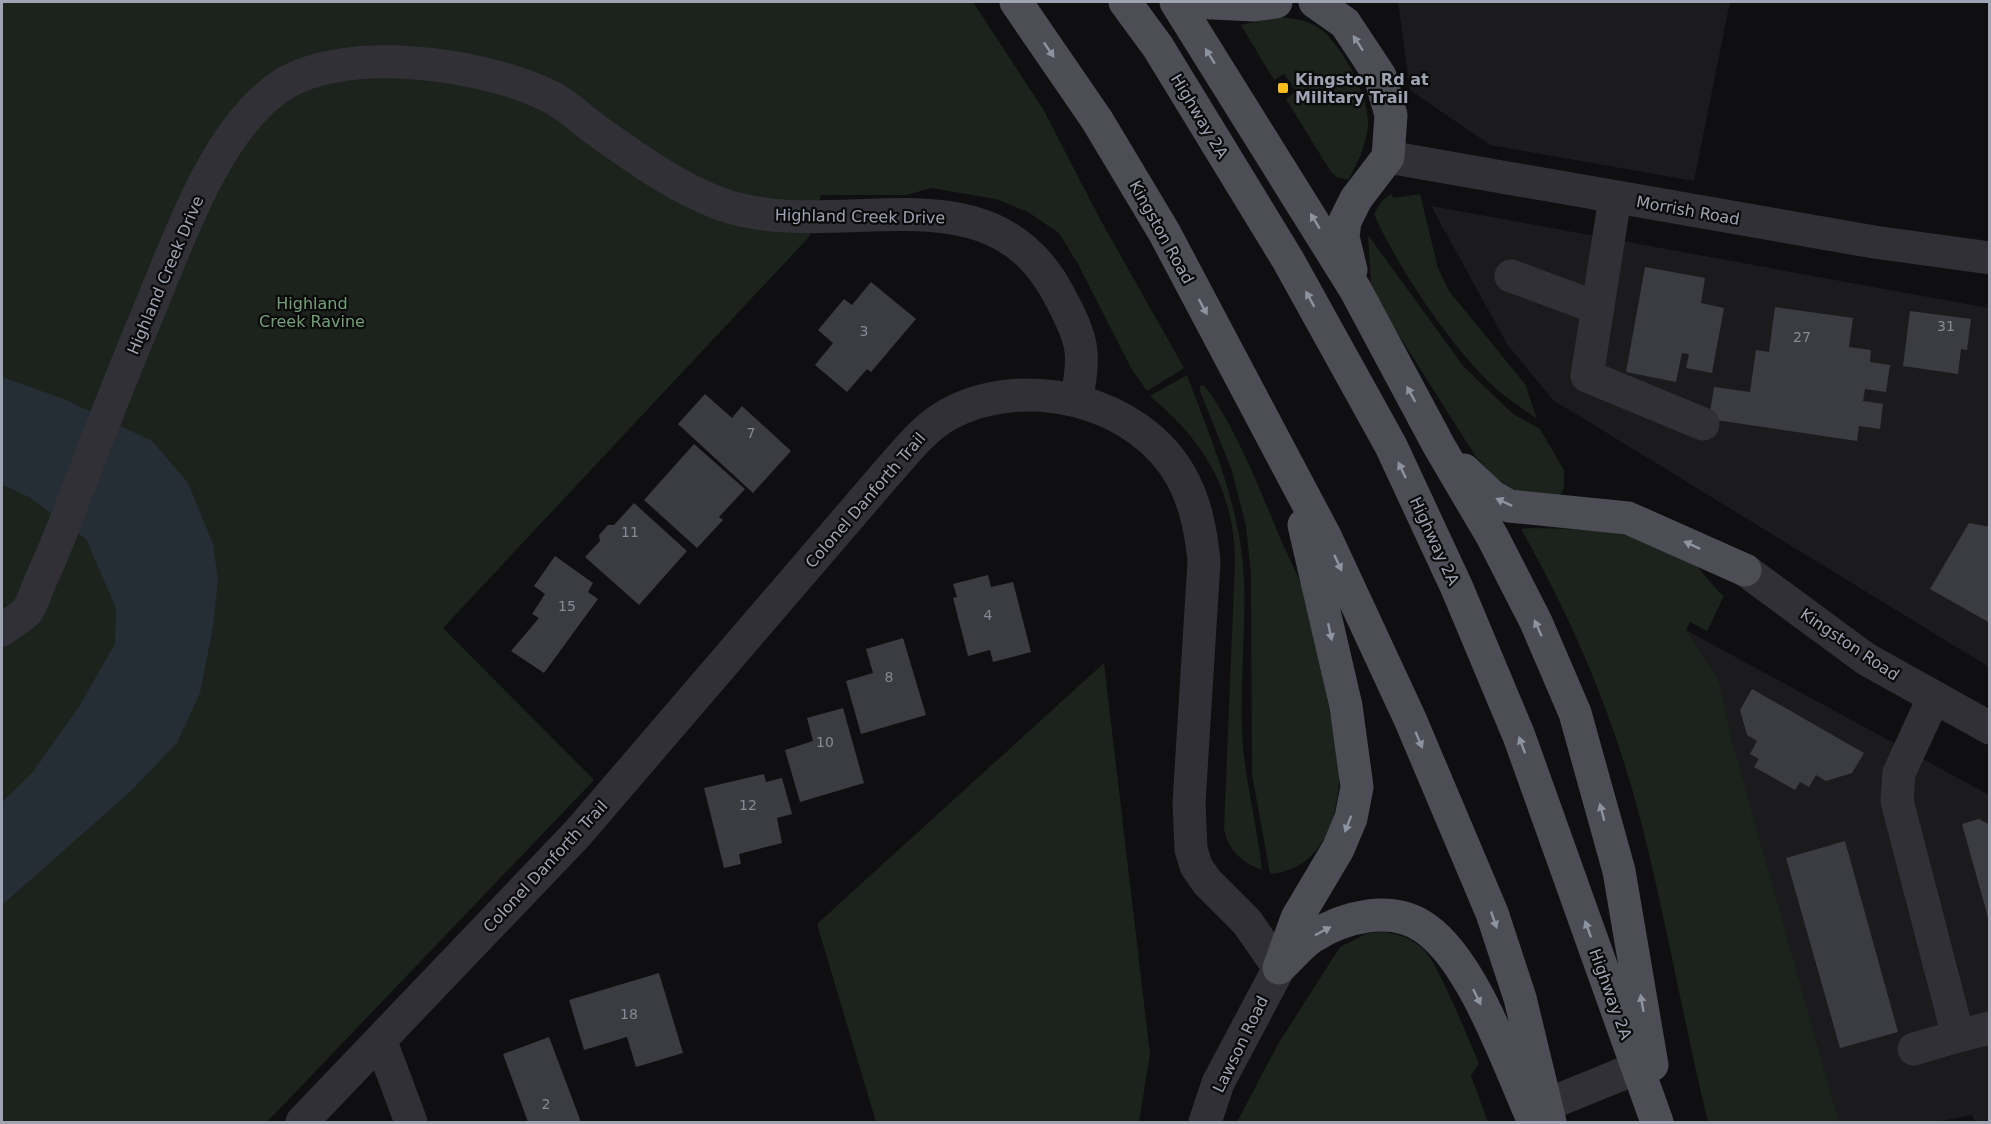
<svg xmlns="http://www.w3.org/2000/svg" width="1991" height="1124" font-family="'DejaVu Sans',sans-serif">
  <rect width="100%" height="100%" fill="#0f0f11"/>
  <path fill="#1b1b1e" d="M1398 2H1730L1694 181 1490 145 1410 90Z
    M1431 206 1989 308V667L1553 400 1507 344Z
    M1686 630 1989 795V1122H1975L1972 1115 1935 1122H1839L1733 744 1719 681Z"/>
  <path fill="#1b231c" d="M2 2H973L1043 109 1100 219 1184 368 1147 391 1131 368 1078 264 1059 233 1028 212 996 199 931 188 907 195H821L809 237 443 628 594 780 267 1122H2Z
    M1276 17C1290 18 1304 19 1316 26 1340 40 1370 97 1368 125 1366 145 1358 163 1348 180L1337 177 1331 172 1286 99 1296 91 1284 74 1274 80 1241 25Z
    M1391 194 1394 198 1420 194 1438 268 1449 291 1525 384 1537 419C1525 410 1512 402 1500 392 1456 355 1397 267 1374 214L1381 202Z
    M1368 235 1464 367 1513 414 1540 429 1564 470V488L1559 497C1515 494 1506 490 1476 457L1376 299 1371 283Z
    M1187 375C1212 442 1241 508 1244 580 1246 630 1240 681 1242 731 1244 778 1257 823 1262 870 1241 862 1229 851 1224 829L1235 561C1234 490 1204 441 1150 396Z
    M1204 385C1235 425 1259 488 1279 535 1287 555 1298 574 1305 594 1315 624 1319 656 1325 687 1330 715 1339 744 1339 773 1339 818 1322 870 1270 874L1252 774 1251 574 1246 526 1232 471 1200 391V386Z
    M1533 528C1580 530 1651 527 1689 559 1703 570 1711 586 1724 596L1707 631 1690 622 1686 630 1719 681 1733 744 1839 1122H1708C1684 1024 1667 924 1642 826 1616 722 1574 622 1521 529Z
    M1104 663 1150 1054 1139 1122H876L817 924Z
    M1385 932C1398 934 1413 939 1423 949 1439 964 1468 1039 1479 1063L1471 1076 1488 1122H1237L1278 1044 1340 947 1368 933Z"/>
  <path fill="#252d35" d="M2 377 64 399 152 441 188 483 213 544 218 581 213 627 200 693 177 743 131 791 2 905V802L33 772 80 705 115 644 116 608 86 539 29 497 2 485Z"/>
  <path fill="#3b3c41" d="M1645 267 1705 278 1701 303 1724 308 1712 373 1686 368 1689 354 1682 353 1676 382 1626 372Z
    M871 282 916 319 871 372 867 369 847 392 815 365 833 343 818 330 844 299 852 305Z
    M1775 307 1853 318 1849 347 1871 350 1870 362 1890 365 1886 392 1865 389 1863 401 1883 404 1880 429 1859 426 1857 441 1709 419 1714 387 1750 392 1756 350 1769 352Z
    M1910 311 1971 319 1967 350 1961 349 1958 374 1903 366Z
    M705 394 732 418 742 406 791 451 753 493 678 424Z
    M694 444 745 489 719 517 723 520 697 548 644 500Z
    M634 503 687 551 639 605 585 557 600 541 599 535 608 525H614Z
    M1969 523 1990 527V623L1930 589Z
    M555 556 593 583 588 592 598 599 544 673 511 651 539 618 532 614 545 594 534 586Z
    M988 575 991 587 1013 582 1031 652 993 662 990 650 968 656 953 598 957 597 953 584Z
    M903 638 926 715 861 734 846 681 873 673 866 649Z
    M1752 689 1864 753 1852 773 1826 781 1816 775 1809 787 1800 782 1795 790 1754 767 1759 759 1750 754 1757 741 1747 735 1740 710Z
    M843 708 864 783 800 802 785 750 813 741 807 718Z
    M764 774 766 782 782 778 792 814 777 818 782 843 739 854 741 864 724 868 704 788Z
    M1979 819 1990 825 1989 921 1962 824Z
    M1845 841 1898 1032 1840 1048 1786 858Z
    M659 973 683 1053 636 1067 627 1037 584 1050 569 1000Z
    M549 1037 581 1122H528L503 1054Z"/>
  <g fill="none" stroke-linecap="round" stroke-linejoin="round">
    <path stroke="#303036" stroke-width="33" d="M1388 157 1874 242 1990 258
      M1615 198 1587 376 1703 424
      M1511 276 1598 308
      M1745 570 1866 659 1990 728
      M2 630C9 624 21 618 27 611 33 603 36 591 40 582 53 553 65 524 76 494 101 429 126 365 153 301 180 235 216 134 275 90 338 42 484 63 551 97 567 105 581 119 596 130 634 157 674 186 718 203 835 247 988 159 1059 295 1082 338 1087 352 1076 400
      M1934 697 1899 773 1897 801 1958 1036 1990 1028
      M381 1042 411 1122
      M1914 1049 1958 1036
      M1546 1105 1637 1068
      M302 1122 577 834 886 474C905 453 923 428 949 414 1024 373 1140 400 1182 478 1196 504 1201 532 1204 561L1189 803 1191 849 1196 866 1207 882 1247 922 1279 968 1218 1083 1205 1122"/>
    <path stroke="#4c4d55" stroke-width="33" d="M1016 2 1097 120 1164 232 1325 536 1410 719 1492 913 1520 998 1550 1122
      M1125 2 1158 47 1288 260 1391 446 1457 588 1519 736 1657 1122
      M1176 2 1355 289 1439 446 1492 536 1536 622 1575 713 1619 871 1652 1065
      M1193 2 1254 5 1276 2
      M1315 2 1345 23 1380 76 1391 115 1388 157 1356 199 1345 221 1343 237 1351 270
      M1464 470 1493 497 1509 506 1628 518 1745 570
      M1282 965C1292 956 1301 944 1312 937 1344 917 1391 904 1425 928 1474 962 1509 1067 1534 1122
      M1279 968 1297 918 1338 849 1351 818 1357 787 1346 706 1304 525"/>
  </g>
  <defs><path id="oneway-solid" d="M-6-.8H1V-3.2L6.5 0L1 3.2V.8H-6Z" transform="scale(1.5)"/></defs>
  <g fill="#8e93a0">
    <use href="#oneway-solid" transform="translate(1358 43) rotate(-123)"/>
    <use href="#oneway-solid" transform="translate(1049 50) rotate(56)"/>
    <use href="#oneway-solid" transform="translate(1210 56) rotate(-122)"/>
    <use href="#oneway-solid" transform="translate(1315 221) rotate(-121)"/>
    <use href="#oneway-solid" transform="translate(1310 299) rotate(-119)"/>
    <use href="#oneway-solid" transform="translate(1203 307) rotate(62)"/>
    <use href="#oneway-solid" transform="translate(1411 394) rotate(-118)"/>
    <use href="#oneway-solid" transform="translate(1402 470) rotate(-115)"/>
    <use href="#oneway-solid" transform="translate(1504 502) rotate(-155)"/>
    <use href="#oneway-solid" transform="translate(1692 545) rotate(-155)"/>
    <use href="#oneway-solid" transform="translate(1338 563) rotate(65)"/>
    <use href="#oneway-solid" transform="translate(1538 628) rotate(-114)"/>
    <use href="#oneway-solid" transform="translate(1330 632) rotate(78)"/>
    <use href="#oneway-solid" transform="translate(1419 740) rotate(67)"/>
    <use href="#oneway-solid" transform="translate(1522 745) rotate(-110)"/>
    <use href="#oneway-solid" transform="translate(1602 812) rotate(-105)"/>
    <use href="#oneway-solid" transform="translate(1348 824) rotate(111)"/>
    <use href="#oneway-solid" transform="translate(1494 920) rotate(71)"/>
    <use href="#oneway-solid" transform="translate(1588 929) rotate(-110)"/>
    <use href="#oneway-solid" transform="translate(1323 931) rotate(-28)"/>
    <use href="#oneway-solid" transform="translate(1477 997) rotate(64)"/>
    <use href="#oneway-solid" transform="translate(1642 1003) rotate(-100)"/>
  </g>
  <rect fill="#ffbd19" stroke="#0a0a0b" stroke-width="2" x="1277" y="82" width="12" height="12" rx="3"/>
  <g text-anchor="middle" stroke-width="4.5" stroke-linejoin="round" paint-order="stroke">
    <g font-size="14" fill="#868a96">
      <text x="1946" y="331">31</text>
      <text x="864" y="336">3</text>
      <text x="1802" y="342">27</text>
      <text x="751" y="438">7</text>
      <text x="630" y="537">11</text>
      <text x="567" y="611">15</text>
      <text x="988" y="620">4</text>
      <text x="889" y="682">8</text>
      <text x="825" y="747">10</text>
      <text x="748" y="810">12</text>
      <text x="629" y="1019">18</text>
      <text x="546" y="1109">2</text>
    </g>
    <g font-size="16" font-weight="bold" fill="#9fa4b3" stroke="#0a0a0b" text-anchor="start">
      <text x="1295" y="85">Kingston Rd at<tspan x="1295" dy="18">Military Trail</tspan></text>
    </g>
    <g font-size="16" fill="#9fa4b3" stroke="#0a0a0b">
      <text transform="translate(1200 116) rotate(59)" y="6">Highway 2A</text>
      <text transform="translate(1688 210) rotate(10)" y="6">Morrish Road</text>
      <text transform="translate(860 216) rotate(1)" y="6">Highland Creek Drive</text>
      <text transform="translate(1162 232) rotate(61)" y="6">Kingston Road</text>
      <text transform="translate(165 275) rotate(-67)" y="6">Highland Creek Drive</text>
      <text transform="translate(865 500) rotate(-49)" y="6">Colonel Danforth Trail</text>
      <text transform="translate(1435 541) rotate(65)" y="6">Highway 2A</text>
      <text transform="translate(1850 644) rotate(34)" y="6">Kingston Road</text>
      <text transform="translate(545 866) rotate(-47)" y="6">Colonel Danforth Trail</text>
      <text transform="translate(1611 994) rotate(70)" y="6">Highway 2A</text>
      <text transform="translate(1240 1044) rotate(-64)" y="6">Lawson Road</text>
    </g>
    <g font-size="16" fill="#74a079" stroke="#0a0a0b">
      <text x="312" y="309">Highland<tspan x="312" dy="18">Creek Ravine</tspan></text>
    </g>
  </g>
  <rect width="1991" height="1124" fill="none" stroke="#9fa4b3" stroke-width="6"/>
</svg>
